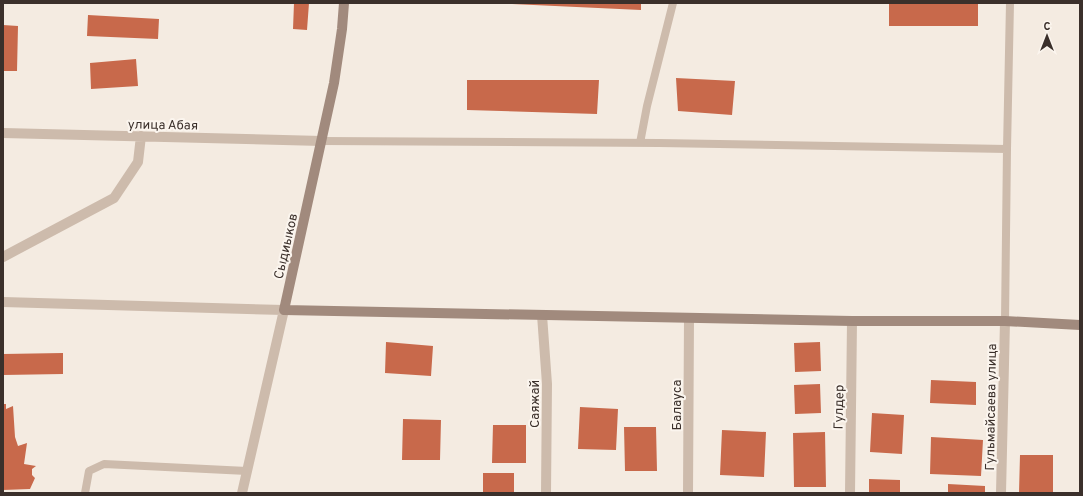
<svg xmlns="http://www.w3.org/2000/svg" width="1083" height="496" font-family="Overpass,sans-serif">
  <rect width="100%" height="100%" fill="#f4ebe1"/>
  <path fill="#c8694b" d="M294 3H309L307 30 293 29Z
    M512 3H641V10L512 4Z
    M889 3H978V26H889Z
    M88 15 159 19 158 39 87 36Z
    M3 25 18 26 17 71H3Z
    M136 59 138 86 91 89 90 63Z
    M676 78 735 81 732 115 678 111Z
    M467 80H599L597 114 467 110Z
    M386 342 433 346 431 376 385 373Z
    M820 342 821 371 795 372 794 343Z
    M63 353V374L3 375V354Z
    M931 380 976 382V405L930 403Z
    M820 384 821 413 795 414 794 385Z
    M3 404H6V409L13 406 15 437 18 446 27 443 24 464 36 466 32 469V475L35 478 30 489 3 490Z
    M580 407 618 409 616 450 578 449Z
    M872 413 904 415 902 454 870 452Z
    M403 419 441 420 440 460H402Z
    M493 425H526V463H492Z
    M624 427H656L657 471H625Z
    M722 430 766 432 764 477 720 475Z
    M825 432 826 487H794L793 433Z
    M931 437 983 440 981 476 930 474Z
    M1020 455H1053V493H1019Z
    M483 473H514V493H483Z
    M869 479 900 480V493H869Z
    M948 484 985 486V493H948Z"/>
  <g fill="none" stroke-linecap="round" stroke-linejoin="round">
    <path stroke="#cdbbac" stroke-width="8" d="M322 141 659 143 1007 149
      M640 143 647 106 673 3
      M1005 321 1007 149 1010 3
      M85 493 89 471 104 464 247 471"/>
    <path stroke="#cdbbac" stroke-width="10" d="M3 133 322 141
      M3 257 114 198 138 162 141 136
      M542 315 547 384 546 493
      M688 493 689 318
      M850 493 852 321
      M1001 493 1005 321"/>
    <path stroke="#cdbbac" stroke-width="10" d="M3 302 284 310 242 493"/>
    <path stroke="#a18a7d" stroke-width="10" d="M344 3 342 29 334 83 284 310 852 321H1005L1080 325"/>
  </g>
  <g text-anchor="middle" stroke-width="4" stroke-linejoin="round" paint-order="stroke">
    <g font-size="13" fill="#3b302b" stroke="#fbf5ee">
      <text transform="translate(163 124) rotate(1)" y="5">улица Абая</text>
      <text transform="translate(285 246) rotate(-77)" y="5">Сыдиыков</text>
      <text transform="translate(534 404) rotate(-90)" y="5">Саяжай</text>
      <text transform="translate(676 405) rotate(-90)" y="5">Балауса</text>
      <text transform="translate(838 407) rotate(-89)" y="5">Гулдер</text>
      <text transform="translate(990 407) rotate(-89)" y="5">Гульмайсаева улица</text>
    </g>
  </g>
  <rect width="1083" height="496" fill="none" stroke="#3b302b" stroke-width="8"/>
  <g transform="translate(1047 36)" stroke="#fbf5ee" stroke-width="3" paint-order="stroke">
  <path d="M0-3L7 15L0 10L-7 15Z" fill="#3b302b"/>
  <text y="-6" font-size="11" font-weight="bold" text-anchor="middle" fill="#3b302b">С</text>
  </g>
</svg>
